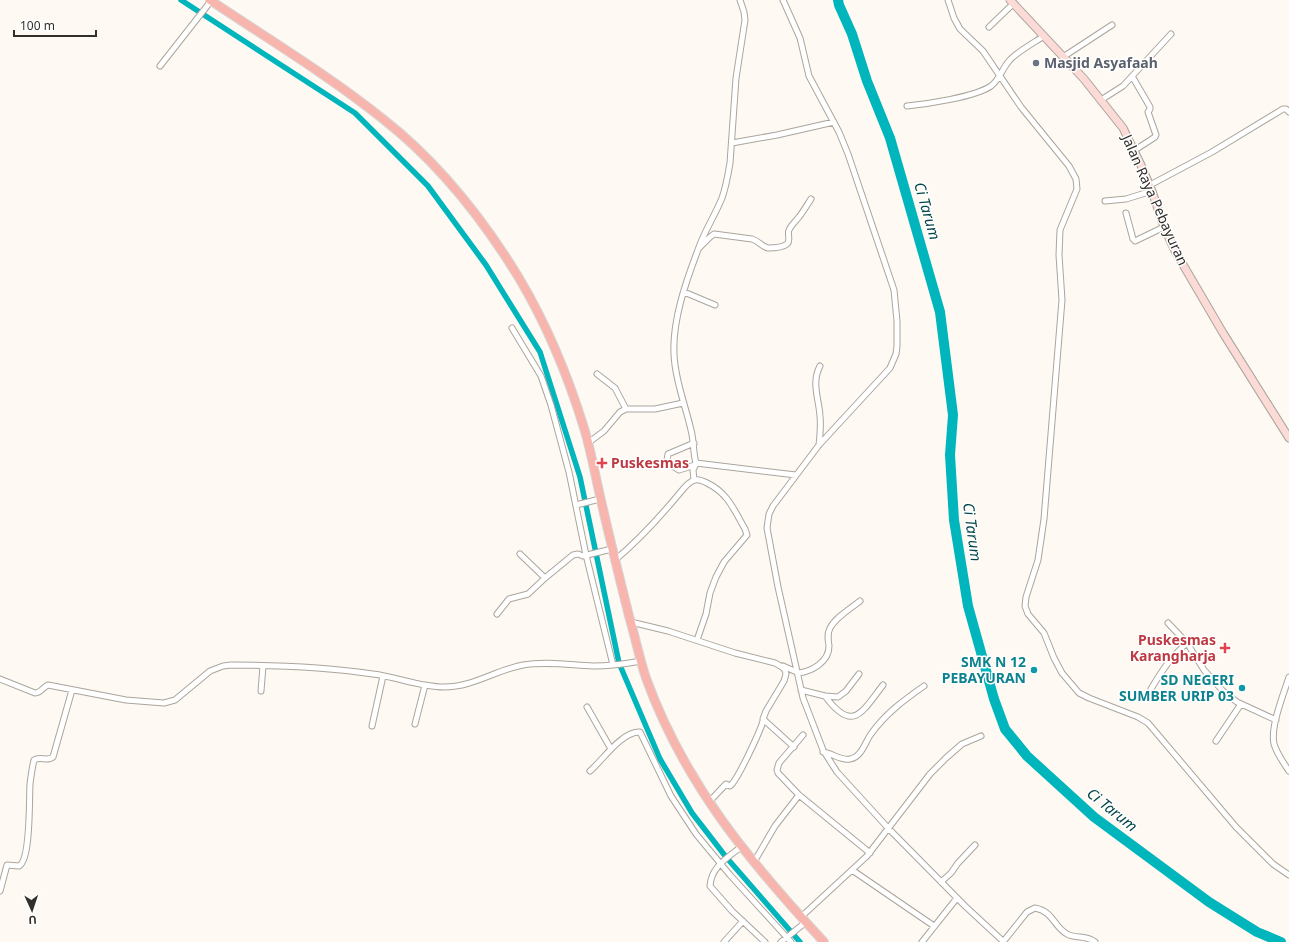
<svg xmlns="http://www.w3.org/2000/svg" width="1289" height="942" font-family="'Noto Sans',sans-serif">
  <rect width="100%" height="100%" fill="#fefaf3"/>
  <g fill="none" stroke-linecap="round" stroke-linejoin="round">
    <path stroke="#00b6bc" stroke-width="5.5" d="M181 0 355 113 428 186 486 265 540 352 580 477 619 663 660 759 692 813 726 857 800 942"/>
    <path stroke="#00b6bc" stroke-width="10" d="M838 0 839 5 852 34 867 81 890 138 940 312 953 415 950 455 954 520 968 606 994 699 1005 729 1027 756 1094 817 1209 902 1257 932 1281 942"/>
    <g stroke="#aaa59d" stroke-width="7">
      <path id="street" d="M740 0 744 12 745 20 736 78 730 163C728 175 726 187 722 198 716 213 707 227 701 242 687 278 669 326 675 365 678 388 686 408 691 430 694 441 693 453 696 463L796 475
        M783 0 800 38 809 76 839 132 848 154 894 290 897 321V346L896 354 890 368 819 445 773 506 769 514 767 528 778 587 803 698 823 750 837 772 889 829 965 906 1004 942
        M948 0 954 18 960 29 983 51 1021 107 1069 166 1076 179 1077 189 1060 230 1059 255 1062 300 1044 519 1038 560 1026 597 1025 606 1028 614 1044 633 1054 658 1062 673 1079 693 1089 698 1138 717 1148 723 1236 827 1273 864 1289 875
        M989 27 1014 3
        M1063 57 1112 25
        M160 66 211 1
        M1132 76 1150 107V109L1148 112 1156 135 1155 137 1135 150
        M1101 100 1123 86 1171 34
        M907 106C927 104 975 97 991 86 1000 79 1002 69 1009 61 1015 53 1035 42 1044 36
        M732 143 777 135 834 122
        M1150 185 1212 152 1283 109H1286L1289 112
        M1105 201 1126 199 1152 191
        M1126 213 1133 239 1135 241 1164 227
        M699 248 710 237 714 234 752 239C759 241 762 247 768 248 773 248 782 248 787 244 791 241 787 234 789 230 791 225 796 221 799 217 803 212 807 205 811 199
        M684 292 715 305
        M512 328 541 376 551 405 569 472 586 555 613 665
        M597 374 615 388 626 409
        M588 443 604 431 620 412 626 409H655L683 403
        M694 443 668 454 667 460 674 467 679 470 695 465
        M819 445C820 436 821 426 820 416 819 399 811 383 820 366
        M694 480 693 470 696 464
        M576 505 600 499
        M520 554 545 578 573 555 578 554 583 556 612 549
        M615 560C639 540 659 518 679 494 683 489 689 481 695 480 699 479 703 481 707 483 728 493 734 510 745 529L747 535 724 562 716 577 710 593 706 614 697 640
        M497 614 509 599 528 594 545 578
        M631 622 668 631 735 653 775 663 782 667 785 670 786 674 784 681 766 711 763 719 794 747
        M1168 623 1187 643 1204 670 1223 691 1237 702 1276 720
        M783 666 799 673C812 671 829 662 829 646 828 640 827 634 830 628 836 617 850 609 860 601
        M1289 677C1284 693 1270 727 1274 744 1277 754 1283 762 1289 771
        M0 679 35 693C41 693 43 687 48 685L126 700 164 703 175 700 210 671 223 666 231 665C278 665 326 667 373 674 397 677 420 687 444 687 473 687 496 670 523 665 546 661 570 665 593 666 609 666 625 664 641 661
        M1151 689C1163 669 1170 658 1187 643
        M801 690 825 696 838 697 846 691 859 674
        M261 691 263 666
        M825 696C853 734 862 712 883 685
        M587 707 611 749
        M415 724 425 685
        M372 726 383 676
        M803 735 779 763 777 770 778 773 799 795 870 853
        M1216 741 1241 704
        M823 752C832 753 841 761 850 759 862 757 865 742 871 734 885 714 904 700 924 686
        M590 771C602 761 622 731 640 732L671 796 696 834 730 875 791 942
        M709 802 726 784 730 786C737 781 760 732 763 721
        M741 847C728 857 711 867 710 886L732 911 765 942
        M754 862 775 826 799 795
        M852 870 934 926
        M941 882 951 873 958 863 975 845
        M0 891 7 865 19 866C31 860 29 799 30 784 31 776 32 768 34 760 41 756 47 762 53 757L72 690
        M801 917 867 856 930 774 946 758 962 744 981 736
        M724 942 743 921
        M781 942 806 922
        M922 942 957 898
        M1003 942 1027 912 1035 908C1053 911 1054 927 1067 934 1076 939 1087 935 1095 942"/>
    </g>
    <g stroke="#aaa59d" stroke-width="9">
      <path id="secondary" d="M1010 0 1084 79 1123 128 1141 165 1152 191 1164 227 1175 251 1223 333 1289 438"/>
    </g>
    <g stroke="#d6d6d5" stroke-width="10">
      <path id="primary" d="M210 0C268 39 328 75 383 119 438 162 483 219 519 278 547 325 568 376 584 428 591 451 595 474 600 496 609 536 619 576 629 616 635 636 639 657 646 678 684 783 749 861 824 942"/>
    </g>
    <use href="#street" stroke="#fff" stroke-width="5"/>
    <use href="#secondary" stroke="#fcdad6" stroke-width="7"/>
    <use href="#primary" stroke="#f8b5ae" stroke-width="8"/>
  </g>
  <circle fill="#6b7280" stroke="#fff" stroke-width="1.5" cx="1036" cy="63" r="4"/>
  <g fill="#e0444e" stroke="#fff" stroke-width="1.5">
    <path d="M600 457h4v4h4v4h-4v4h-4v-4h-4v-4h4z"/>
    <path d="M1223 642h4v4h4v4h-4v4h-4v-4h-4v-4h4z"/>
  </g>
  <g fill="#0f9aa8" stroke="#fff" stroke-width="1.5">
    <circle cx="1034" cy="670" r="4"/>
    <circle cx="1242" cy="688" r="4"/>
  </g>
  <g text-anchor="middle" stroke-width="3" stroke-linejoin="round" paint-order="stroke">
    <g font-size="14" font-weight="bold" fill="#5b616d" stroke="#fff" text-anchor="start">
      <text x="1044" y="68">Masjid Asyafaah</text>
    </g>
    <g font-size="14" fill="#32302d" stroke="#fff">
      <text transform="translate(1155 200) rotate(66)" y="5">Jalan Raya Pebayuran</text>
    </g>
    <g font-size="14" font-weight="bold" fill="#be3a42" stroke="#fff" text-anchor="start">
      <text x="611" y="468">Puskesmas</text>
      <text x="1216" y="645" text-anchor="end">Puskesmas<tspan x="1216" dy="16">Karangharja</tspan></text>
    </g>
    <g font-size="14" font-weight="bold" fill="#0d838f" stroke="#fff" text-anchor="end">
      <text x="1026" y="667">SMK N 12<tspan x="1026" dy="16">PEBAYURAN</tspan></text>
      <text x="1234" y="685">SD NEGERI<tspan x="1234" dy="16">SUMBER URIP 03</tspan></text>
    </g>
    <g font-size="15" font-style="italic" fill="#024649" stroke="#fff">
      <text transform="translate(927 211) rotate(74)" y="5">Ci Tarum</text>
      <text transform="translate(972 532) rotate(82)" y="5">Ci Tarum</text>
      <text transform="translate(1112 810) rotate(39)" y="5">Ci Tarum</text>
    </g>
  </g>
  <g transform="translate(32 910) rotate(177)" stroke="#ffffff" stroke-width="3" paint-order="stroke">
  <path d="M0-3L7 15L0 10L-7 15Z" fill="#32302d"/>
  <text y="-6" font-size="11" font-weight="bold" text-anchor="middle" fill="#32302d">U</text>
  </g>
  <path d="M14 30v6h82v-6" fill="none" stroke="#32302d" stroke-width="2"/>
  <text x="20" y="30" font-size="12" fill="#32302d" stroke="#ffffff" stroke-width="3" paint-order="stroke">100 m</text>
</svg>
